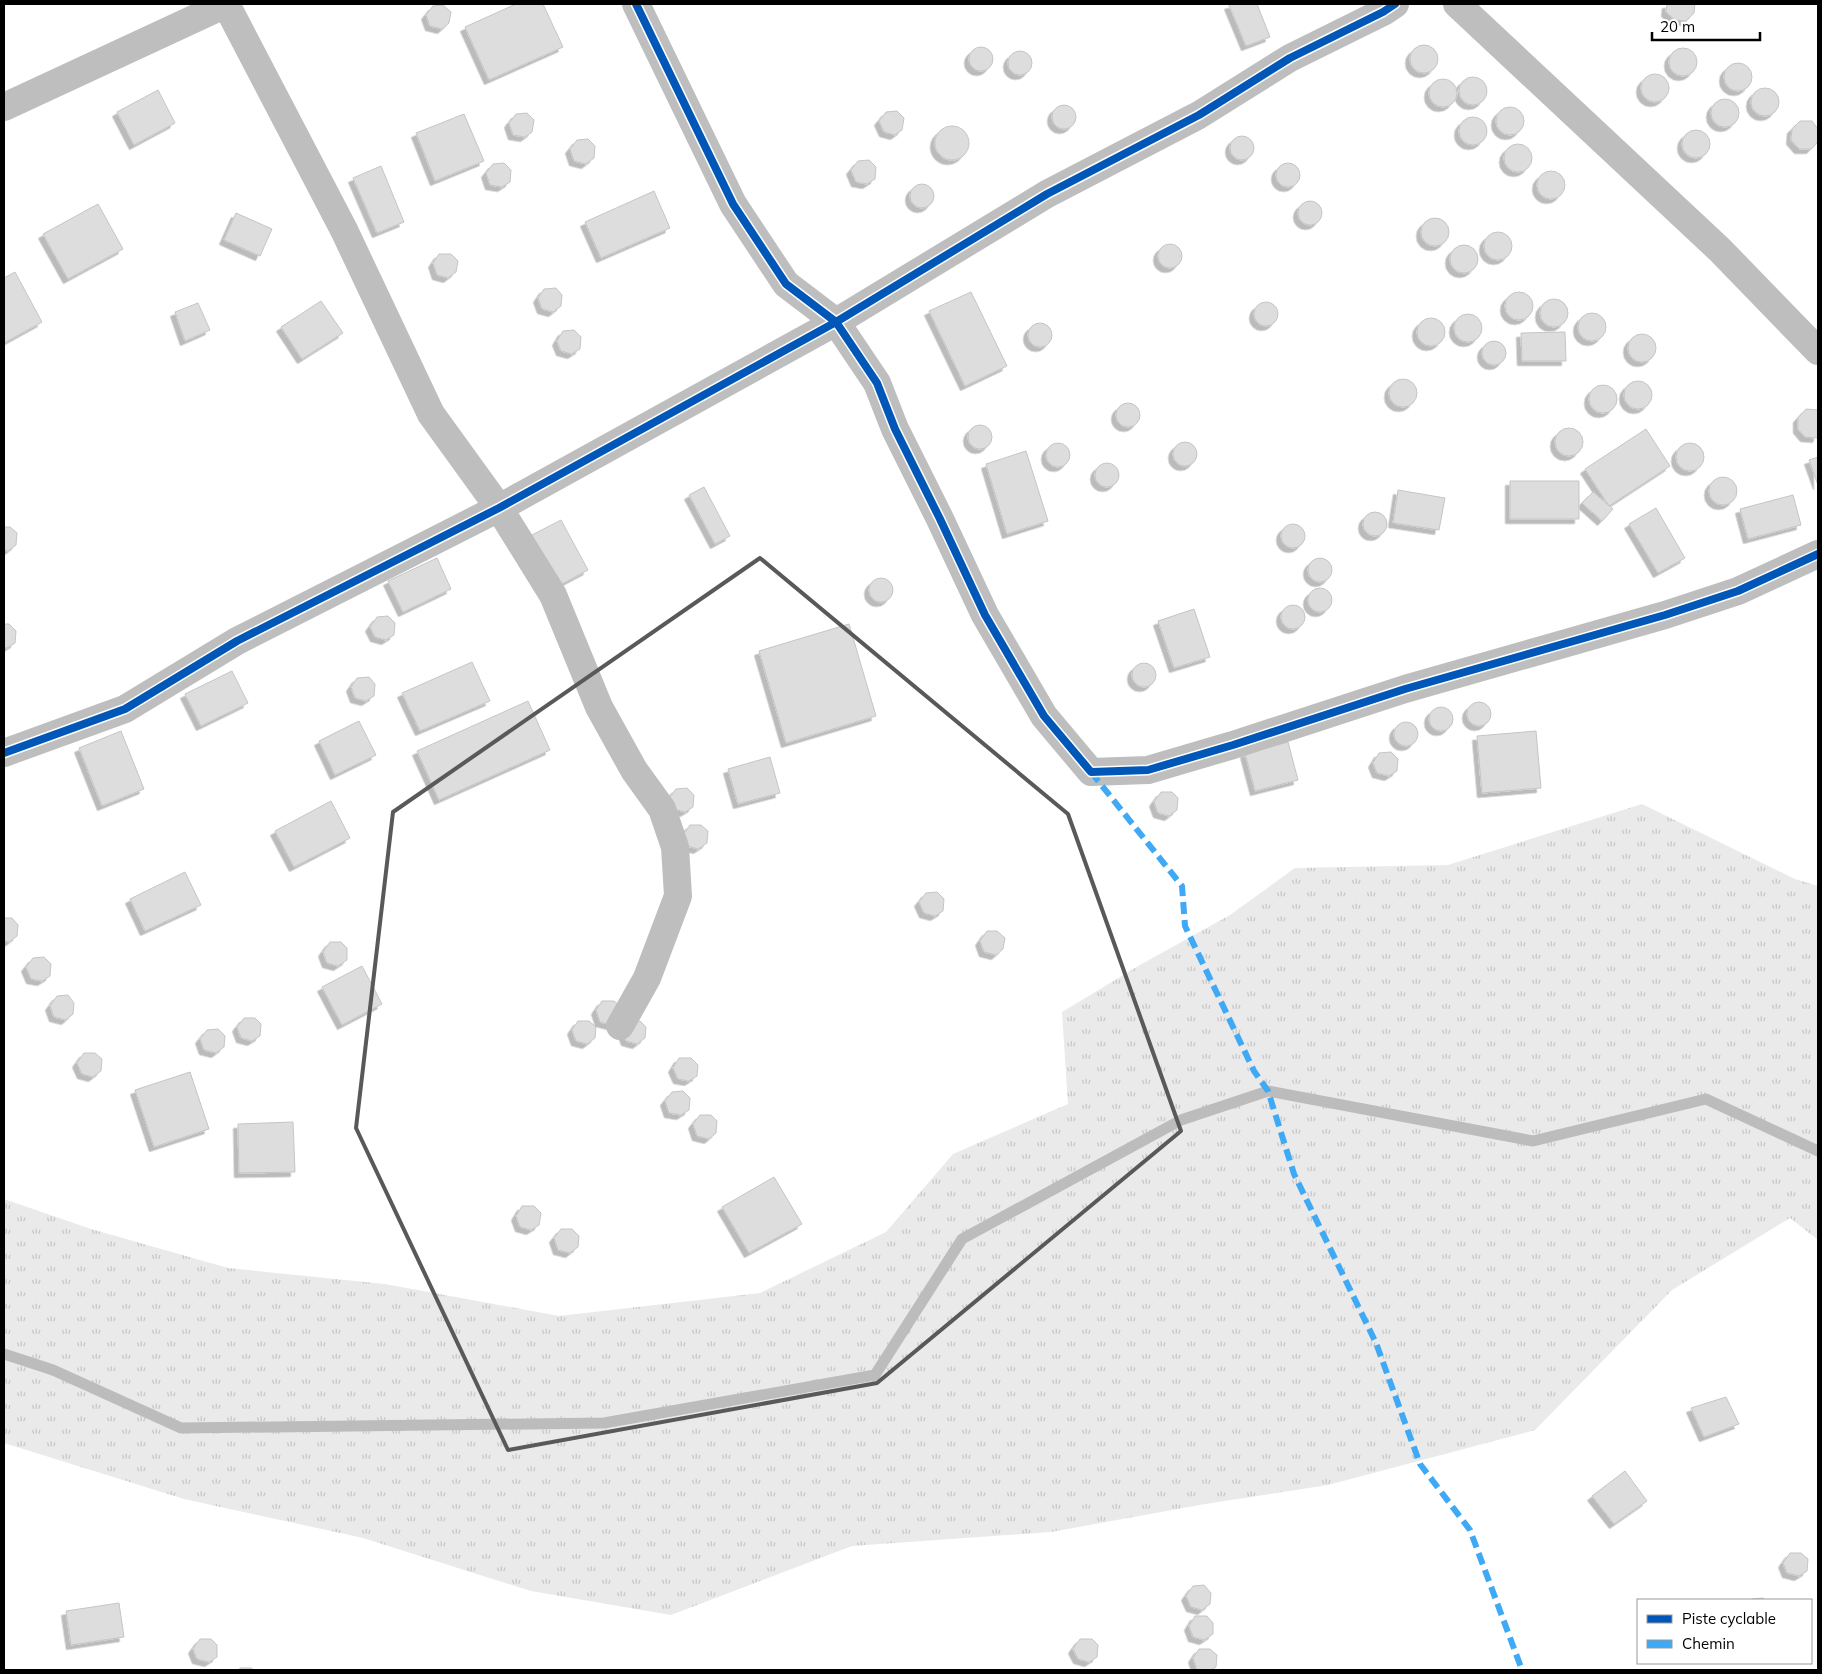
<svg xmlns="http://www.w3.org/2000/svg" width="1822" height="1674" font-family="Mulish,sans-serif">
  <defs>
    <pattern id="grass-tufts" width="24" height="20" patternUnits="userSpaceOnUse" patternTransform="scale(1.25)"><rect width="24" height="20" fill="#eaeaea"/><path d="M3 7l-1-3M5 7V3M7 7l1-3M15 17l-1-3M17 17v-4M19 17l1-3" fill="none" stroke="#c7c7c7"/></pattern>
    <filter id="shadow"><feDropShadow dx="-4.5" dy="4.5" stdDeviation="0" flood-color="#0004"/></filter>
  </defs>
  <rect width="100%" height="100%" fill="#fff"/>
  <path fill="url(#grass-tufts)" d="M1642 804 1795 879 1818 886V1240L1790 1218 1672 1290 1535 1430 1328 1485 1205 1504 1051 1532 852 1546 671 1615 531 1591 363 1538 184 1499 4 1443V1199L91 1229 228 1268 385 1284 559 1316 760 1293 886 1232 953 1154 1068 1104 1062 1012 1140 965 1230 915 1295 868 1448 865Z"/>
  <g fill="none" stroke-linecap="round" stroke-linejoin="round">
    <path stroke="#bcbcbc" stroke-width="11" d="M4 1354 53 1370 181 1428 604 1423 875 1375 962 1239 1181 1120 1268 1091 1533 1141 1706 1099 1818 1151"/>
  </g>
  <path fill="#ddd" stroke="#c5c5c5" filter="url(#shadow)" d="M516 4H543L563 47 489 80 465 27Z
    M1232 4H1257L1270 37 1246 46 1229 5Z
    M1667 4H1695L1694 13 1686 21 1675 20 1666 12Z
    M443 5 451 12 449 23 442 29 430 26 426 15 433 6Z
    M1410 59a14 14 0 1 1 28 0a14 14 0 1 1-28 0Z
    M969 59a12 12 0 1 1 24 0a12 12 0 1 1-24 0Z
    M1669 62a14 14 0 1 1 28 0a14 14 0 1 1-28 0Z
    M1008 63a12 12 0 1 1 24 0a12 12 0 1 1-24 0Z
    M1724 77a14 14 0 1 1 28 0a14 14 0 1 1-28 0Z
    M1641 88a14 14 0 1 1 28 0a14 14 0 1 1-28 0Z
    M1459 91a14 14 0 1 1 28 0a14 14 0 1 1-28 0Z
    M1429 93a14 14 0 1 1 28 0a14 14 0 1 1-28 0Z
    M1751 102a14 14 0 1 1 28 0a14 14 0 1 1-28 0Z
    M158 90 175 123 134 145 117 112Z
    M1711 113a14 14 0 1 1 28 0a14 14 0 1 1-28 0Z
    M1052 117a12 12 0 1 1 24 0a12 12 0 1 1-24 0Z
    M1496 121a14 14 0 1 1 28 0a14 14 0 1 1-28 0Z
    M897 111 904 118 902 130 895 135 884 132 879 121 886 112Z
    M527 113 534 120 532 132 525 137 513 135 509 123 516 114Z
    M464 114 484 161 435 181 416 133Z
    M1459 131a14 14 0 1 1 28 0a14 14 0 1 1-28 0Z
    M1800 121H1812L1818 129V142L1811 149H1799L1791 140 1792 129Z
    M935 143a17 17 0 1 1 34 0a17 17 0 1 1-34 0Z
    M1682 144a14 14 0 1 1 28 0a14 14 0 1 1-28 0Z
    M1230 148a12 12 0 1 1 24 0a12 12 0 1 1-24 0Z
    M588 139 595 146 594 158 586 164 574 161 570 149 577 140Z
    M1504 158a14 14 0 1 1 28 0a14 14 0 1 1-28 0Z
    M869 160 876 167 875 179 867 184 856 182 851 170 858 161Z
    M1276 175a12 12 0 1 1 24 0a12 12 0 1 1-24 0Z
    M504 163 511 170 510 182 502 187 490 185 486 173 493 164Z
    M381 166 404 222 377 233 353 178Z
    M1537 185a14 14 0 1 1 28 0a14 14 0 1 1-28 0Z
    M910 196a12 12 0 1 1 24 0a12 12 0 1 1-24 0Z
    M654 191 670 228 601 258 585 222Z
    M1298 213a12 12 0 1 1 24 0a12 12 0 1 1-24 0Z
    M98 204 123 249 68 279 43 234Z
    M236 213 272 229 260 256 224 240Z
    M1421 232a14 14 0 1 1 28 0a14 14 0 1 1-28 0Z
    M1484 246a14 14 0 1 1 28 0a14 14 0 1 1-28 0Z
    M1158 256a12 12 0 1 1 24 0a12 12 0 1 1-24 0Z
    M1450 259a14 14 0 1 1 28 0a14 14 0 1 1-28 0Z
    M439 254H451L458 261 456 272 448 278 437 275 433 263Z
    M15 272 42 322 4 343V278Z
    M556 288 562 295 561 306 553 312 542 309 538 298 544 289Z
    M1505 306a14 14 0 1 1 28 0a14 14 0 1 1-28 0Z
    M971 292 1007 366 965 386 929 311Z
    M1540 313a14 14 0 1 1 28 0a14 14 0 1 1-28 0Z
    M321 301 343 333 302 359 281 327Z
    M1254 314a12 12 0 1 1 24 0a12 12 0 1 1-24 0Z
    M198 303 210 330 185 341 175 312Z
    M1578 327a14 14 0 1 1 28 0a14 14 0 1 1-28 0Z
    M1454 328a14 14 0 1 1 28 0a14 14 0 1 1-28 0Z
    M1417 332a14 14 0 1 1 28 0a14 14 0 1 1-28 0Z
    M1028 335a12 12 0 1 1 24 0a12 12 0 1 1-24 0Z
    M574 330 581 337 580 349 572 354 561 351 557 341 563 331Z
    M1565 332 1566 361H1522L1521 333Z
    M1628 348a14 14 0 1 1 28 0a14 14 0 1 1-28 0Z
    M1482 353a12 12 0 1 1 24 0a12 12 0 1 1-24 0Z
    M1389 393a14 14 0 1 1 28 0a14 14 0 1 1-28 0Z
    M1624 395a14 14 0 1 1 28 0a14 14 0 1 1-28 0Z
    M1589 399a14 14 0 1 1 28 0a14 14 0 1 1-28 0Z
    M1116 415a12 12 0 1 1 24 0a12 12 0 1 1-24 0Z
    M1806 409 1818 410V436L1817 438 1805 437 1798 429V418Z
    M968 437a12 12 0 1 1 24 0a12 12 0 1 1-24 0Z
    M1555 442a14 14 0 1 1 28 0a14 14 0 1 1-28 0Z
    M1646 429 1670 466 1609 506 1585 469Z
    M1173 454a12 12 0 1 1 24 0a12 12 0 1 1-24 0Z
    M1676 457a14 14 0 1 1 28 0a14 14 0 1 1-28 0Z
    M1046 455a12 12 0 1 1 24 0a12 12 0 1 1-24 0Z
    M1026 451 1048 521 1007 534 986 464Z
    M1818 457V485L1809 460Z
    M1095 475a12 12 0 1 1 24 0a12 12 0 1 1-24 0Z
    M1709 491a14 14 0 1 1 28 0a14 14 0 1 1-28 0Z
    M1510 481H1579V519H1510Z
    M704 487 730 536 715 544 689 495Z
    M1398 490 1445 498 1439 530 1393 523Z
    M1593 492 1613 509 1602 521 1582 503Z
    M1793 495 1801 525 1748 539 1740 509Z
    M1656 508 1685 558 1658 573 1629 524Z
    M1363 524a12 12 0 1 1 24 0a12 12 0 1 1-24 0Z
    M561 520 588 570 556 587 530 536Z
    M1281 536a12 12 0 1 1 24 0a12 12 0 1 1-24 0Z
    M4 527H10L17 533 16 545 8 551 4 550Z
    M1308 570a12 12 0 1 1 24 0a12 12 0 1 1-24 0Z
    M437 558 451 589 403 612 388 581Z
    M869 590a12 12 0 1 1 24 0a12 12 0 1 1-24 0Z
    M1308 600a12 12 0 1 1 24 0a12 12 0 1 1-24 0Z
    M1281 617a12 12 0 1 1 24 0a12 12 0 1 1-24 0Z
    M1194 609 1210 657 1174 668 1158 621Z
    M388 616 395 623 394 635 386 640 375 637 370 627 377 617Z
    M4 624H9L16 631 15 643 7 648 4 647Z
    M849 624 876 716 786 743 759 651Z
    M472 662 490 701 420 731 402 693Z
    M1132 675a12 12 0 1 1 24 0a12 12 0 1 1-24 0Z
    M232 671 248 703 201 726 185 694Z
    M369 677 375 684 374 696 366 701 355 698 351 687 357 678Z
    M528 701 550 750 439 800 417 751Z
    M1467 714a12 12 0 1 1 24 0a12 12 0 1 1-24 0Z
    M1429 719a12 12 0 1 1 24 0a12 12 0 1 1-24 0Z
    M359 721 376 755 335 775 319 741Z
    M1394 734a12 12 0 1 1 24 0a12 12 0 1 1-24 0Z
    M121 731 144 789 102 806 79 748Z
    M1536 731 1541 788 1482 793 1477 736Z
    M1288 742 1298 780 1255 791 1245 753Z
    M1391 752 1398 759 1397 771 1389 776 1377 773 1373 763 1379 753Z
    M770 757 780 793 738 804 728 769Z
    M687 788 694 795 693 807 685 812 674 809 669 798 676 789Z
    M1161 792H1172L1178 798 1177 810 1169 816 1158 813 1154 802Z
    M331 801 350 838 294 867 275 831Z
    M690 825H701L708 831 707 843 698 849 687 846 683 835Z
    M185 872 201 905 145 931 130 899Z
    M937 892 944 899 943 911 935 916 924 913 919 902 926 893Z
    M4 918H12L18 925 17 936 9 942 4 941Z
    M987 931H997L1005 938 1003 949 996 955 984 952 980 941Z
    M330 942H341L347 948V960L338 966 327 963 323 952Z
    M44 957 51 964 50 976 42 981 31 979 26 967 33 958Z
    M362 966 382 1004 342 1025 322 987Z
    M68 995 74 1003 73 1014 66 1020 54 1017 50 1006 57 996Z
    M602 1001H614L621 1007 612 1025 600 1022 596 1010Z
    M244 1018H255L261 1024 260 1036 252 1041 241 1038 237 1027Z
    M578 1021H589L596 1027 595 1038 587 1044 576 1041 572 1030Z
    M628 1021H640L646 1027 645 1038 637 1044 626 1041 622 1030Z
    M218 1029 225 1036 224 1047 216 1053 204 1050 200 1039 207 1030Z
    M84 1053H95L102 1059 101 1071 93 1077 82 1074 77 1063Z
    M679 1058H691L698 1065 697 1076 689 1081 678 1079 673 1068Z
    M190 1072 209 1129 154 1147 135 1090Z
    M683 1091 690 1098 689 1110 681 1115 669 1113 665 1101 672 1092Z
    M700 1115H711L717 1121 716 1133 709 1139 697 1136 693 1124Z
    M293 1122 295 1172 239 1173 238 1124Z
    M774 1177 802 1224 749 1253 722 1207Z
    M522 1206H534L541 1213 539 1225 531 1230 520 1227 516 1216Z
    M561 1229H572L579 1236 578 1247 570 1253 558 1250 554 1238Z
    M1726 1397 1739 1424 1704 1437 1691 1408Z
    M1625 1471 1647 1501 1614 1524 1592 1496Z
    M1790 1553H1801L1808 1559 1807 1571 1799 1576 1787 1573 1783 1563Z
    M1204 1585 1211 1593 1210 1604 1202 1610 1191 1607 1186 1596 1193 1586Z
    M1763 1598 1765 1600H1751L1752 1599Z
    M119 1603 124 1637 71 1645 66 1611Z
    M1195 1616H1207L1213 1623V1634L1204 1640 1193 1637 1189 1626Z
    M200 1639H211L217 1645V1657L209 1662 197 1659 193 1649Z
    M1080 1639H1092L1098 1645 1097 1657 1089 1662 1078 1659 1073 1649Z
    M1199 1649H1210L1217 1655 1216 1667 1211 1670H1197L1193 1658Z
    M240 1668H251L254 1670H239Z"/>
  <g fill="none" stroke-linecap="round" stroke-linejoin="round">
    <path stroke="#bebebe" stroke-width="28" d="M636 4 733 204 786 284 836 322 877 383 895 429 940 519 985 615 1044 716 1091 772 1148 770 1233 745 1405 689 1665 615 1738 591 1818 554
      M1457 4 1720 250 1818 351
      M4 107 226 4 344 230 431 414 499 508 553 595 599 707 634 770 662 809 675 847 678 896 647 978 620 1026
      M4 753 125 709 237 641 499 508 836 322 1047 194 1199 115 1290 58 1383 12 1395 4"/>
    <path stroke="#3fa9f5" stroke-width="6" stroke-dasharray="12 6" stroke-linecap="butt" d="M1091 772 1182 886 1185 926 1254 1071 1268 1091 1294 1174 1376 1343 1420 1464 1470 1530 1522 1670"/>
    <g stroke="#fff" stroke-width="11">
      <path id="cycleway" d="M636 4 733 204 786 284 836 322 877 383 895 429 940 519 985 615 1044 716 1091 772 1148 770 1233 745 1405 689 1665 615 1738 591 1818 554
        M4 753 125 709 237 641 499 508 836 322 1047 194 1199 115 1290 58 1383 12 1395 4"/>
    </g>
    <use href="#cycleway" stroke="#0057b8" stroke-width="8"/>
  </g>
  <path fill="none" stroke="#595959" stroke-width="4" stroke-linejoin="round" d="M760 558 1068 814 1181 1131 877 1383 508 1450 356 1128 393 812Z"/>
  <rect width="1822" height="1674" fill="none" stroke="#000000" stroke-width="10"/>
  <rect x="1637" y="1599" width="175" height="65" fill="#ffffff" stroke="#999999"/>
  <rect x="1647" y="1615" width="25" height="8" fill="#0057b8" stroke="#999999"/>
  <text x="1682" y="1624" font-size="15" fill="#000000">Piste cyclable</text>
  <rect x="1647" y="1640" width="25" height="8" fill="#3fa9f5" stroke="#999999"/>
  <text x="1682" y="1649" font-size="15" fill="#000000">Chemin</text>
  <path d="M1652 32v8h108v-8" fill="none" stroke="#000000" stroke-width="2.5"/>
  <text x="1660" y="32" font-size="15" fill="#000000" stroke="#ffffff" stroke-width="4" paint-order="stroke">20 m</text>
</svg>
